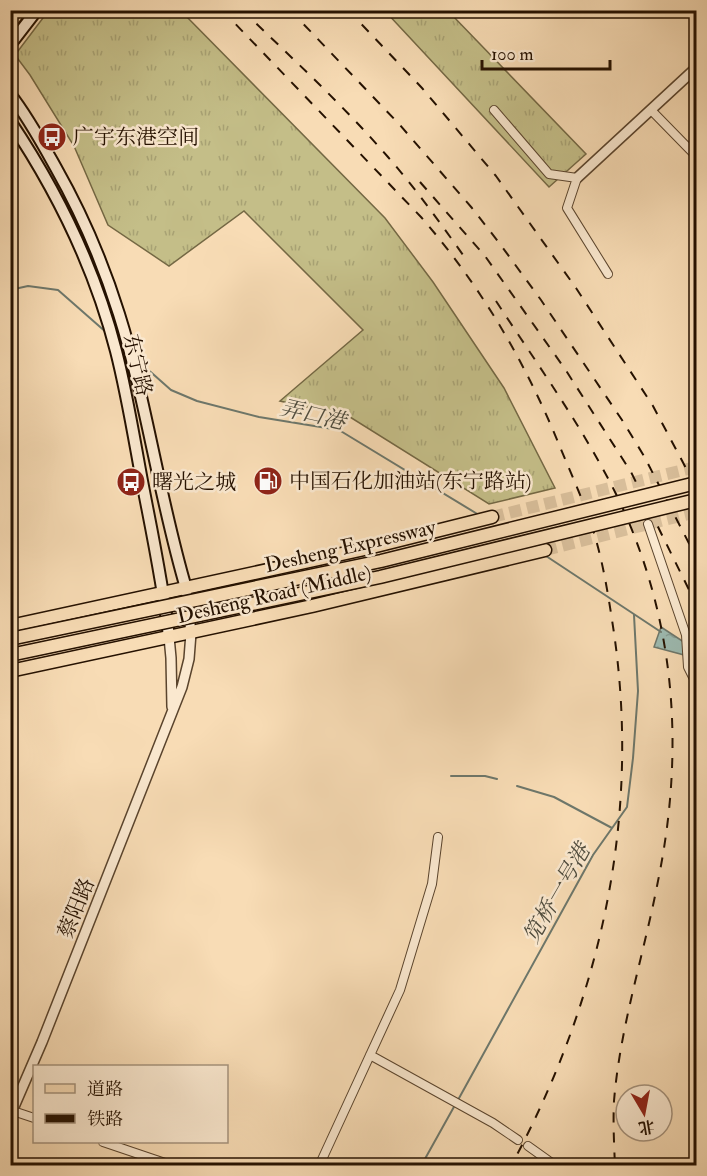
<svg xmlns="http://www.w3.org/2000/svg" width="707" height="1176" font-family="'IM FELL Double Pica','Noto Serif SC',serif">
  <defs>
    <pattern id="grass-tufts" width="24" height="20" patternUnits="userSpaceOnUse" patternTransform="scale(1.5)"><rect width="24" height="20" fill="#c4be88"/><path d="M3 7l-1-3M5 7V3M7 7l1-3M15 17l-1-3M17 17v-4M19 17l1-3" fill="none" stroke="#a8a274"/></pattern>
    <pattern id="water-ripples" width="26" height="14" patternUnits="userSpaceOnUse" patternTransform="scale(1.5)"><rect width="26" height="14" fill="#9dbbb2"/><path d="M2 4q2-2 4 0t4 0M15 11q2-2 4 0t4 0" fill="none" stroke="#87a097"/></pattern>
  </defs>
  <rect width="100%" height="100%" fill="#f8dcb5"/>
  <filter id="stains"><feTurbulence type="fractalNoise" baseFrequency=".00333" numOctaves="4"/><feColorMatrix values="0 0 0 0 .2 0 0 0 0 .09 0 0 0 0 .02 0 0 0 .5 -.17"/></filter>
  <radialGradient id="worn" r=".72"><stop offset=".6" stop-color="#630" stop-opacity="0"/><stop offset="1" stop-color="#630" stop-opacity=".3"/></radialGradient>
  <path fill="url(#grass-tufts)" stroke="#746844" stroke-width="1.5" d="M49 10 181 11 385 218 433 282 504 388 555 488 489 504 350 417 280 401 363 330 244 211 169 266 108 225 74 146 30 75 15 55Z
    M385 11H453L451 14 586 154 549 187Z"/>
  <path fill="url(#water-ripples)" stroke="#6d776b" stroke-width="1.5" d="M661 627 696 650V668L684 655 654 647Z"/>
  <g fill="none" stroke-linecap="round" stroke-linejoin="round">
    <path stroke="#6d776b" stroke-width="2" d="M10 290 28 286 58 290 107 333
      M136 359 171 390 197 401 259 417 339 430 479 515
      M543 554 661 632
      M451 776H485L497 779
      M517 786 554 797 612 828
      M458 1100 593 855 627 807 633 758 638 691 634 615
      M421 1166 455 1105"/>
    <path stroke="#d8be9a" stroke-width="12" stroke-dasharray="12 6" stroke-linecap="butt" d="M492 517 696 467
      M545 550 696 512"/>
    <g stroke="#5a442d" stroke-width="10">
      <path id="minor" d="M494 110 549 174 577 178 567 208 608 274
        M651 110 696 156
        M648 524 686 635 688 667 696 683
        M370 1055 493 1123 518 1140
        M10 1110 34 1118
        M103 1142 174 1166
        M528 1146 556 1166
        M319 1166 400 990 432 884 438 837"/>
    </g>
    <g stroke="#5a442d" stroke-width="12">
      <path id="tertiary" d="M577 178 696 68
        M169 637 171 658 172 707
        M10 1116 42 1042 182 687 189 659 191 633 186 588"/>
    </g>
    <g stroke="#251100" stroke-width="14">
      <path id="secondary" d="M10 45 37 10
        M10 94C28 117 42 143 56 168 82 214 103 263 119 314 147 403 159 497 186 588
        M10 121C57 191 95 269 116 351 127 394 134 438 142 481 152 533 163 584 169 637"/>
    </g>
    <g stroke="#251100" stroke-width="15">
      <path id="primary" d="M10 23 20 10
        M10 626 360 550 492 517
        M10 671 312 606 545 550"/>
    </g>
    <use href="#minor" stroke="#fae8cf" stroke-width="8"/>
    <use href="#tertiary" stroke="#fae8cf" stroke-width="9"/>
    <use href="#secondary" stroke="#fae8cf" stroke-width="10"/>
    <use href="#primary" stroke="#f8dcb5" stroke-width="12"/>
    <path stroke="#251100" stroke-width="2" stroke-dasharray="10 10" stroke-linecap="butt" d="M222 10 421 217C481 286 526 363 560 447 572 476 585 504 594 533 604 566 609 600 614 633 641 820 600 1001 511 1166
      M242 10C292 58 343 105 388 157 415 188 439 221 463 255
      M290 10 399 124 472 208 500 244 541 300 622 420 644 456 696 557
      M348 10 422 88 496 176 576 288 653 406 696 487
      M420 182 485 256 565 369 631 472 696 604
      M496 301C537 364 584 429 617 496 676 619 685 749 658 881 644 954 620 1027 614 1101 613 1122 614 1144 615 1166"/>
    <g stroke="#251100" stroke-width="15" stroke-linecap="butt">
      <path id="trunk-bridge" d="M10 639 381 561 696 483
        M10 655 380 577 696 500"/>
    </g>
    <use href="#trunk-bridge" stroke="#f8dcb5" stroke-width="12"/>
  </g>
  <defs>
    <g id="bus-disc" transform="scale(1.5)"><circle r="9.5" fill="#8f2418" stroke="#fae8cf"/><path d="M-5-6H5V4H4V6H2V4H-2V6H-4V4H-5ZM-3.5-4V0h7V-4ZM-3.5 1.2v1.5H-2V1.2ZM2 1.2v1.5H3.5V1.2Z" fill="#fff"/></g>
    <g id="fuel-disc" transform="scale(1.5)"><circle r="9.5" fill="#8f2418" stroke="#fae8cf"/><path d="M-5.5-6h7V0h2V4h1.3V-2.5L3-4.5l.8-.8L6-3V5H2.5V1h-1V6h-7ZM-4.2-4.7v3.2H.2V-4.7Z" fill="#fff"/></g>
  </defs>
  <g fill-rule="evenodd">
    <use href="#bus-disc" x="52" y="137"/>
    <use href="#fuel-disc" x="268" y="481"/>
    <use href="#bus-disc" x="131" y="482"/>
  </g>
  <g text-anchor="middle" stroke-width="5" stroke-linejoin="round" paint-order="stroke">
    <g font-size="21" fill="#251100" stroke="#fae8cf" text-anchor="start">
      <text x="73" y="144">广宇东港空间</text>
      <text x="289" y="488">中国石化加油站(东宁路站)</text>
      <text x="152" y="489">曙光之城</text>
    </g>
    <g font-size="21" fill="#251100" stroke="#fae8cf">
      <text transform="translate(138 365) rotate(77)" y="7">东宁路</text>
      <text transform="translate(350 546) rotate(-13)" y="7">Desheng Expressway</text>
      <text transform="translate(274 594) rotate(-13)" y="7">Desheng Road (Middle)</text>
      <text transform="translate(76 908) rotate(-68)" y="7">蔡阳路</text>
    </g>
    <g font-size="22" font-style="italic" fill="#4f4c3e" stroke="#fae8cf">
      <text transform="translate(313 414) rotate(13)" y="8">弄口港</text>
      <text transform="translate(556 893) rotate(-60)" y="8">笕桥一号港</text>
    </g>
  </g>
  <rect width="707" height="1176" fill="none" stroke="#f8dcb5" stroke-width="36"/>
  <rect x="12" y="12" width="683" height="1152" fill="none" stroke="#251100" stroke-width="3"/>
  <rect x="18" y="18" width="671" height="1140" fill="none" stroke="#251100" stroke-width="1.5"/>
  <rect x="33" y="1065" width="195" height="78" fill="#fae8cf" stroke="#a5927c" stroke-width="1.5"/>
  <rect x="45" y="1084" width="30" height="9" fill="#f8dcb5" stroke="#a5927c" stroke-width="1.5"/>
  <text x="87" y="1095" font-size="18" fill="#251100">道路</text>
  <rect x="45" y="1114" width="30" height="9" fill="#251100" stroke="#a5927c" stroke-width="1.5"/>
  <text x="87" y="1125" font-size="18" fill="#251100">铁路</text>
  <g transform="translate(644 1113) rotate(170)"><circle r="28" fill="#fae8cf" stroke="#a5927c" stroke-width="1.5"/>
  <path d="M0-4.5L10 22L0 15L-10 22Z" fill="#8f2418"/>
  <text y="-9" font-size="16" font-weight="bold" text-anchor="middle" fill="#251100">北</text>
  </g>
  <path d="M482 60v9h128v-9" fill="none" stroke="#251100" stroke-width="3"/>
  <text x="491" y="60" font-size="18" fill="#251100" stroke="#fae8cf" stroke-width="4.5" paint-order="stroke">100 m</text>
  <rect width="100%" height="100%" filter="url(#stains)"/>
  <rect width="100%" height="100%" fill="url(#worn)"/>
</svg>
